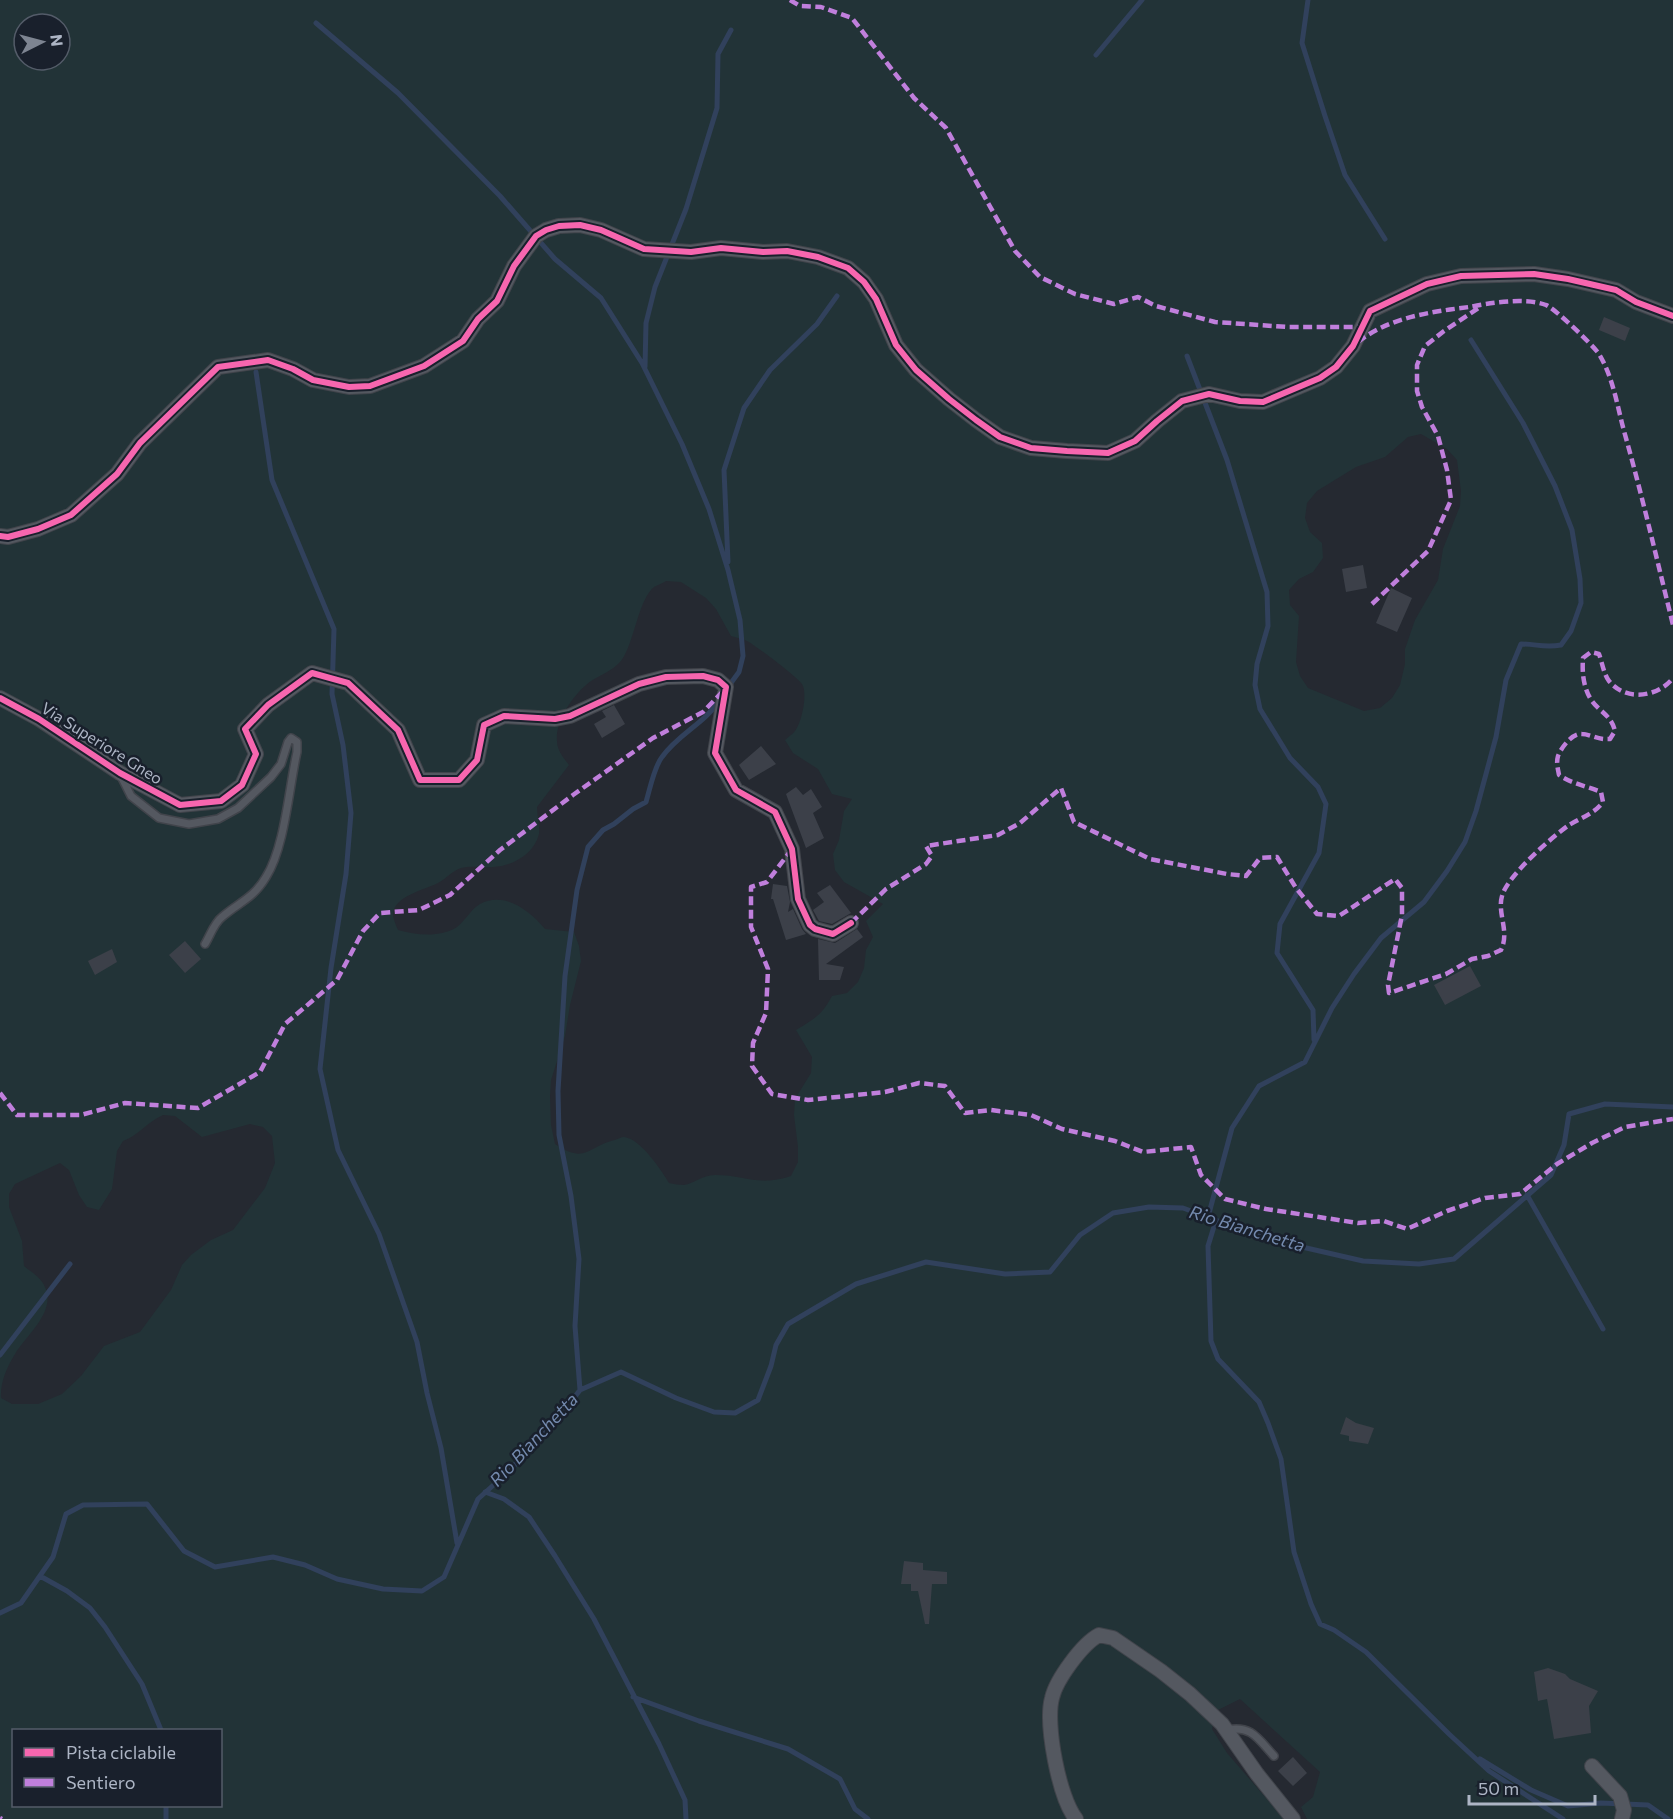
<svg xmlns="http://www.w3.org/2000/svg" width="1673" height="1819" font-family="Commissioner,sans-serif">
  <rect width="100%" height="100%" fill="#252931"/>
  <path fill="#223337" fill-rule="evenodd" d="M0 0H1673V1819H1307L1301 1807 1313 1797 1320 1772 1240 1699 1216 1711 1212 1729 1227 1753 1284 1819H0ZM24 24H60V60H24ZM1421 434 1447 449 1457 460 1461 491 1460 506 1443 549 1438 580 1415 620 1405 649V664L1400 685 1392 698 1380 708 1364 711 1308 688 1300 676 1296 662 1299 616 1290 605 1289 590 1299 579 1313 572 1323 558 1322 543 1310 532 1305 518 1307 503 1317 491 1356 467 1385 457 1408 437ZM666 581 681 582 706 598 716 609 731 636C737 638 744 639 749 642 757 647 802 680 803 686 807 696 802 722 795 731 793 734 788 737 785 740L793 753 818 769 832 794 852 799 844 811 839 840 833 854 835 870 844 882 883 904 866 921 873 937 866 950 864 968 858 982 847 993 832 996C822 1015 814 1019 796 1030L812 1057 811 1073 795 1099 794 1115 798 1147V1162L791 1176C758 1187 745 1175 715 1175 702 1175 693 1184 684 1185 679 1185 674 1184 669 1183 661 1170 641 1139 624 1137 621 1137 618 1139 615 1140 588 1146 586 1165 555 1144L551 1125 550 1096 551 1080 565 1036 570 1005 581 961 579 946 574 932 545 929C530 911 505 891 480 904 471 909 465 921 457 927 440 938 416 935 398 930 396 926 394 920 393 916 392 896 425 890 438 883 447 878 452 871 461 868 471 865 483 868 493 867 513 866 534 854 539 834 540 826 537 815 537 807L569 765C563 757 557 750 557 741 555 722 572 697 586 685 597 675 614 672 623 658 634 641 639 599 654 587 658 585 663 583 666 581ZM163 1115 175 1116 202 1137 250 1124 263 1127 272 1136 275 1163 265 1188 233 1230 211 1240 191 1255 182 1265 171 1290 140 1332 104 1346 81 1376 62 1394 38 1404H12L1 1398C0 1382 7 1367 15 1354 27 1334 58 1311 44 1285 40 1277 30 1271 24 1266L22 1241 9 1207V1194L15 1184 60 1163 69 1170 79 1195 87 1207 99 1210 112 1189 117 1151 123 1141C139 1135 147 1122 163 1115ZM14 1730H220V1806H14Z"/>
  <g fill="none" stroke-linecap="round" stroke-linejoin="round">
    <path stroke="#31415c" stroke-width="5" d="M1308 0 1302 43 1325 116 1345 175 1385 239
      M316 23 398 93 500 196 555 259 601 298 642 363 682 444 709 509 728 570 740 620 743 656 739 672 728 687
      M1096 55 1142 0
      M1187 356 1227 460 1267 592 1268 626 1257 664 1255 685 1260 709 1290 758 1318 787 1326 804 1319 853 1280 924 1277 953 1313 1010 1314 1040
      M645 367 646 323 655 287 686 209 717 108 718 54 731 30
      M256 372 272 480 334 629 332 694 343 745 351 813 346 874 331 968 320 1069 338 1150 379 1234 417 1342 427 1393 441 1448 457 1543
      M728 562 724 470 744 408 770 370 817 324 837 296
      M1527 1195 1603 1329
      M1208 1217 1232 1128 1259 1086 1305 1062 1332 1008 1354 974 1381 938 1424 902 1447 871 1465 842 1476 811 1496 737 1506 680 1521 644C1537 644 1544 648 1561 645L1571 631 1581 603 1580 579 1572 530 1555 486 1523 423 1471 340
      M1216 1220 1208 1246 1211 1341 1218 1359 1259 1402 1268 1423 1281 1459 1294 1552 1311 1604 1320 1624 1334 1630 1366 1652 1449 1734 1489 1771 1563 1819
      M0 1355 70 1264
      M580 1390 575 1326 579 1259 571 1196 559 1135 558 1091 565 976 577 890 588 847 603 830 614 824 633 809 646 802C650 789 654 767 662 757 678 734 704 724 720 700
      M485 1492 504 1499 529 1517 555 1556 594 1619 659 1744 685 1800 686 1819
      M40 1576 67 1591 90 1608 105 1627 142 1684 161 1730
      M0 1613 21 1603 53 1557 66 1514 83 1505 147 1504 184 1551 215 1567 273 1557 305 1565 337 1579 383 1589 422 1591 444 1577 478 1499 508 1472 561 1415 580 1390 621 1372 676 1398 714 1412 735 1413 758 1400 771 1366 776 1345 788 1324 856 1284 926 1262 1005 1274 1050 1272 1080 1235 1113 1213 1149 1207 1183 1208 1267 1239 1363 1261 1419 1264 1454 1259 1551 1175 1564 1145 1569 1114 1605 1104 1673 1107
      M633 1697 699 1721 788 1749 840 1779 855 1809 868 1819
      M1480 1759 1531 1790 1568 1806 1601 1803 1648 1805 1668 1819
      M166 1819V1806"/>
  </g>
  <path fill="#3c4049" d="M1604 317 1630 328 1625 341 1599 330Z
    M1363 565 1367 588 1346 592 1342 569Z
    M1391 588 1412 598 1397 632 1376 623Z
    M614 705 625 724 602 738 594 724 606 717 602 711Z
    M761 746 776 764 749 780 739 765Z
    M796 787 803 795 811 789 822 807 813 813 824 838 806 848 786 794Z
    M773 884 787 886 790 902 788 912 793 909 802 929 806 934 786 940 773 899H771Z
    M830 885 851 913 832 924 819 921 813 910 824 902 817 893Z
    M857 929 863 937 826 964 844 967 840 980H819L818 939 835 943Z
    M185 941 201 959 185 973 169 955Z
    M112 949 117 962 95 975 88 961Z
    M1470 966 1481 986 1445 1005 1434 985Z
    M1346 1417 1356 1423 1374 1428 1368 1444 1349 1441V1436L1340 1434Z
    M904 1561 923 1563V1570L947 1572V1584H932L929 1624H925L918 1591H911V1584H901Z
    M1548 1668 1565 1674 1570 1679 1598 1691 1589 1706 1591 1733 1554 1739 1547 1699 1538 1701 1534 1672Z
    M1293 1757 1307 1773 1293 1786 1278 1771Z"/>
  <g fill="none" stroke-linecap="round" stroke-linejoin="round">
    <g stroke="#41444b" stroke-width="10">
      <path id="service" d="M121 776 131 796 159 818 189 824 218 819 238 808 271 777 281 764 288 742 291 738 297 742V752C289 787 285 847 266 877 253 899 239 902 222 917 214 923 210 936 205 944
        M1227 1730C1252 1725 1258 1739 1274 1756"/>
    </g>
    <g stroke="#41444b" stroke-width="16">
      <path id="minor" d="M0 536 8 537 38 529 71 515 117 474 140 443 218 367 268 360 293 369 313 380 349 387 370 386 424 366 463 341 478 319 497 301 514 266 536 236 546 230 559 226 580 225 601 230 644 249 691 252 721 248 763 252 787 251 818 257 848 268 864 282 876 299 896 345 916 370 949 399 976 420 1000 437 1031 448 1067 451 1108 453 1135 441 1157 421 1182 401 1209 394 1240 401 1263 402 1320 378 1336 367 1353 346 1370 311 1427 284 1461 276 1534 274 1568 279 1616 290 1636 302 1673 316
        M0 698 39 719 120 773 180 805 221 801 242 785 256 754 245 729 268 705 312 673 348 683 398 730 420 780H459L477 760 484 725 504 716 555 719 570 716 639 684 666 677 703 676 718 680 726 687 715 753 736 790 775 812 792 849 798 899 810 925 815 929 833 934 851 923
        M1592 1766 1620 1796 1624 1810 1622 1819
        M1076 1819C1059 1798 1045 1724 1052 1698 1056 1680 1082 1644 1099 1635L1113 1638 1161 1671 1190 1694 1222 1724 1257 1774 1293 1819"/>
    </g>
    <use href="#service" stroke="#545860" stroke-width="7"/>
    <use href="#minor" stroke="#545860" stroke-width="14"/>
    <path stroke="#c07fdc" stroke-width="4.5" stroke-dasharray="9 4.5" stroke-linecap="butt" d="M790 0 800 6 821 7 852 18 914 98 946 128 1015 251 1040 277 1075 294 1114 304 1138 297 1156 306 1215 322 1288 327H1361
      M1358 342C1390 317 1430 312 1469 307 1490 303 1525 297 1546 305 1553 307 1594 346 1599 354 1613 377 1617 405 1624 431 1642 495 1657 560 1673 625
      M1372 604 1428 551 1451 500 1447 470 1438 436 1422 407 1417 391V365L1425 346 1444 331 1480 307
      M792 849 767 882 751 887V927L768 969 766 1013 753 1043 752 1066 772 1094 808 1100 885 1092 919 1083 945 1086 965 1113 991 1110 1031 1115 1062 1129 1115 1141 1143 1152 1191 1147 1201 1175 1225 1199 1266 1209 1358 1223 1384 1221 1407 1229 1447 1211 1485 1198 1520 1194 1557 1164 1592 1143 1625 1127 1673 1119
      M851 923 886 889 926 864 932 856 926 846 998 835 1020 823 1061 788 1074 822 1150 859 1227 874 1246 876 1260 858 1277 857 1296 888 1317 914 1339 916 1395 879 1402 888V915L1388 985 1389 993 1446 974 1472 959 1488 956 1501 950C1510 931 1497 914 1502 896 1507 876 1552 837 1569 825 1581 818 1595 813 1603 802L1601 792C1587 786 1572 784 1559 775 1558 769 1556 763 1558 756 1561 748 1572 733 1582 734 1590 734 1597 740 1610 739L1615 731C1611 715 1601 713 1592 701 1583 688 1582 672 1583 658L1591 652 1599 654C1602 662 1604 675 1609 681 1626 702 1658 697 1673 678
      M0 1093 17 1115H81L125 1103 198 1108 260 1072 285 1024 337 980 363 931 380 913 419 910 450 895 500 850 573 795 653 738 703 712 725 689
      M0 1818 2 1819"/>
    <g stroke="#19202c" stroke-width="10">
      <path id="cycleway" d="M0 536 8 537 38 529 71 515 117 474 140 443 218 367 268 360 293 369 313 380 349 387 370 386 424 366 463 341 478 319 497 301 514 266 536 236 546 230 559 226 580 225 601 230 644 249 691 252 721 248 763 252 787 251 818 257 848 268 864 282 876 299 896 345 916 370 949 399 976 420 1000 437 1031 448 1067 451 1108 453 1135 441 1157 421 1182 401 1209 394 1240 401 1263 402 1320 378 1336 367 1353 346 1370 311 1427 284 1461 276 1534 274 1568 279 1616 290 1636 302 1673 316
        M0 698 39 719 120 773 180 805 221 801 242 785 256 754 245 729 268 705 312 673 348 683 398 730 420 780H459L477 760 484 725 504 716 555 719 570 716 639 684 666 677 703 676 718 680 726 687 715 753 736 790 775 812 792 849 798 899 810 925 815 929 833 934 851 923"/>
    </g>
    <use href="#cycleway" stroke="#f766af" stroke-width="6"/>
  </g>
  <g text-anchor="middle" stroke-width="5" stroke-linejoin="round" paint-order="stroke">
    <g font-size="16" fill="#adb5c5" stroke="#19202c">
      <text transform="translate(102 743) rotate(32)" y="6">Via Superiore Gneo</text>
    </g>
    <g font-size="18" font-style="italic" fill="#748aae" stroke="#19202c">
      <text transform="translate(1247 1229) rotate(17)" y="6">Rio Bianchetta</text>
      <text transform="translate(534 1440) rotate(-47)" y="6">Rio Bianchetta</text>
    </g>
  </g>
  <rect x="12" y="1729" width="210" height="78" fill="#19202c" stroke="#545c69" stroke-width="1.5"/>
  <rect x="24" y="1748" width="30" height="9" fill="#f766af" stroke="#545c69" stroke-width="1.5"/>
  <text x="66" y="1759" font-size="18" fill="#adb5c5">Pista ciclabile</text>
  <rect x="24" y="1778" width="30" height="9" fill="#c07fdc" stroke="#545c69" stroke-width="1.5"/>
  <text x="66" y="1789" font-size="18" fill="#adb5c5">Sentiero</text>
  <g transform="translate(42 42) rotate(84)"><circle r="28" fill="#19202c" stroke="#545c69" stroke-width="1.5"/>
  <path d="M0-4.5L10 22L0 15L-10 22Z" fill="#7d8491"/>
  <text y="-9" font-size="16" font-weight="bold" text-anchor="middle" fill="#adb5c5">N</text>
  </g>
  <path d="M1469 1795v9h126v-9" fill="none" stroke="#adb5c5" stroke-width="3"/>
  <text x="1478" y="1795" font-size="18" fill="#adb5c5" stroke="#19202c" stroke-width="4.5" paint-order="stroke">50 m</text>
</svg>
